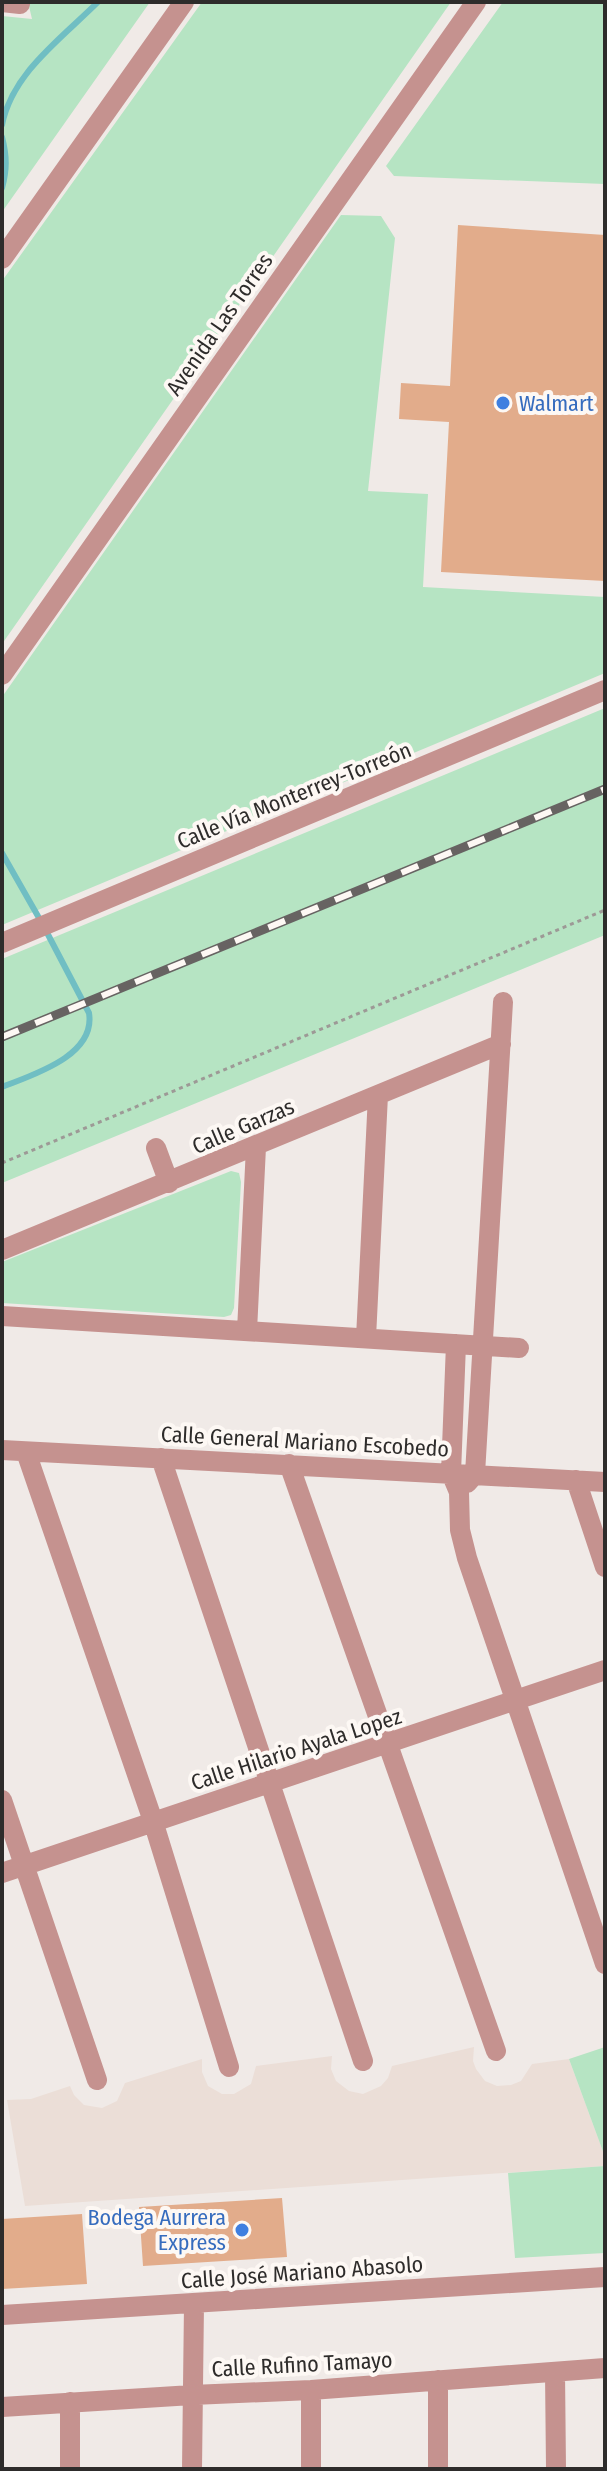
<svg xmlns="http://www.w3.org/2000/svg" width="607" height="2471" font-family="'Fira Sans Condensed',sans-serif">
  <rect width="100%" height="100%" fill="#f0eae7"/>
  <path fill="#ebded7" d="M474 2047 473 2061 476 2069 485 2081 497 2086 511 2085 521 2081 532 2064 569 2059 605 2157V2166L25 2206 7 2100 31 2099 70 2086 74 2095 84 2105 102 2108 117 2101 125 2083 202 2059V2072L208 2086 222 2094H234L251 2084 256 2066 332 2056 331 2069 336 2081 349 2091 363 2094 381 2086 388 2078 392 2066Z"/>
  <path fill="#b6e4c3" d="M28 2H150L2 212V16L32 19Z
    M202 2H451L2 644V281Z
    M503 2H605V184L394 176 386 166Z
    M341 215 381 216 395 238 368 491 428 494 423 587 605 597V673L2 925V697Z
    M605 708V935L2 1183V959Z
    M231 1171 239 1173 241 1182 234 1308 231 1315 224 1317 2 1303V1262Z
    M605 2047V2157L569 2059Z
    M605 2166V2253L515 2258 508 2173Z"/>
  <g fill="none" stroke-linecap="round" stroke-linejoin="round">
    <path stroke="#70bec3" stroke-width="6" d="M2 125C12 73 62 38 98 2
      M2 137C7 156 7 170 2 188
      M2 853 43 925 89 1013C96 1056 32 1075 2 1087"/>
  </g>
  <path fill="#e2ac8b" d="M458 225 605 235V581L441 572 449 422 399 419 401 383 450 386Z
    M282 2198 287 2257 143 2266 139 2207Z
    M82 2214 87 2284 2 2289V2219Z"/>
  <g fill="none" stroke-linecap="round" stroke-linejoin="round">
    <path stroke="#9d9996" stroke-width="3" stroke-dasharray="4 4" stroke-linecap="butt" d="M2 1163 605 910"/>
    <path stroke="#c5928f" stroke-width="20" d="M2 2 20 4
      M2 259 184 2
      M2 675 476 2
      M2 943 605 690
      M156 1148 169 1183
      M2 1250 501 1044
      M2 1316 519 1348
      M247 1331 256 1147
      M366 1338 378 1095
      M456 1344 451 1473 459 1492 460 1530 467 1558 605 1964
      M2 1450 605 1482
      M26 1452 153 1821 229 2067
      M161 1458 363 2061
      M289 1464 496 2051
      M576 1480 605 1567
      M467 1483 475 1474 503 1002
      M2 1800 97 2080
      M2 1873 605 1670
      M2 2315 605 2277
      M555 2372 556 2469
      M311 2390V2469
      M2 2407 192 2395 311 2390 605 2368
      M70 2469V2402
      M192 2469 194 2304
      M438 2469V2380"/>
    <g stroke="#676362" stroke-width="9">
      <path id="rail" d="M2 1037 605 789"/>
    </g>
    <use href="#rail" stroke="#fdf8f4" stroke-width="6" stroke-dasharray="18" stroke-linecap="butt"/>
  </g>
  <g fill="#3f7fe0" stroke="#fdf8f4" stroke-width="3">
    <circle cx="503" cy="403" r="8"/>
    <circle cx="242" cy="2230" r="8"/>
  </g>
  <g text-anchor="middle" stroke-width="8" stroke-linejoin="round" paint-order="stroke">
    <g font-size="22" fill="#2e2c2b" stroke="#fdf8f4">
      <text transform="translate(219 324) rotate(-55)" y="8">Avenida Las Torres</text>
      <text transform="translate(294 795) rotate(-22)" y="8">Calle Vía Monterrey-Torreón</text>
      <text transform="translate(243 1126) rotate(-23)" y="8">Calle Garzas</text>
      <text transform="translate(305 1441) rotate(3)" y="8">Calle General Mariano Escobedo</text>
      <text transform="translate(296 1749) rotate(-18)" y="8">Calle Hilario Ayala Lopez</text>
      <text transform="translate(302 2272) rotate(-4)" y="8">Calle José Mariano Abasolo</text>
      <text transform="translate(302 2364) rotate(-3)" y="8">Calle Rufino Tamayo</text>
    </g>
    <g font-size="22" fill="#366cbe" stroke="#fdf8f4" text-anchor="start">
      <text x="519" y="411">Walmart</text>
      <text x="226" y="2225" text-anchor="end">Bodega Aurrera<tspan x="226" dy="25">Express</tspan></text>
    </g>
  </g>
  <rect width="607" height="2471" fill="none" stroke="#2e2c2b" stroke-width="8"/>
</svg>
